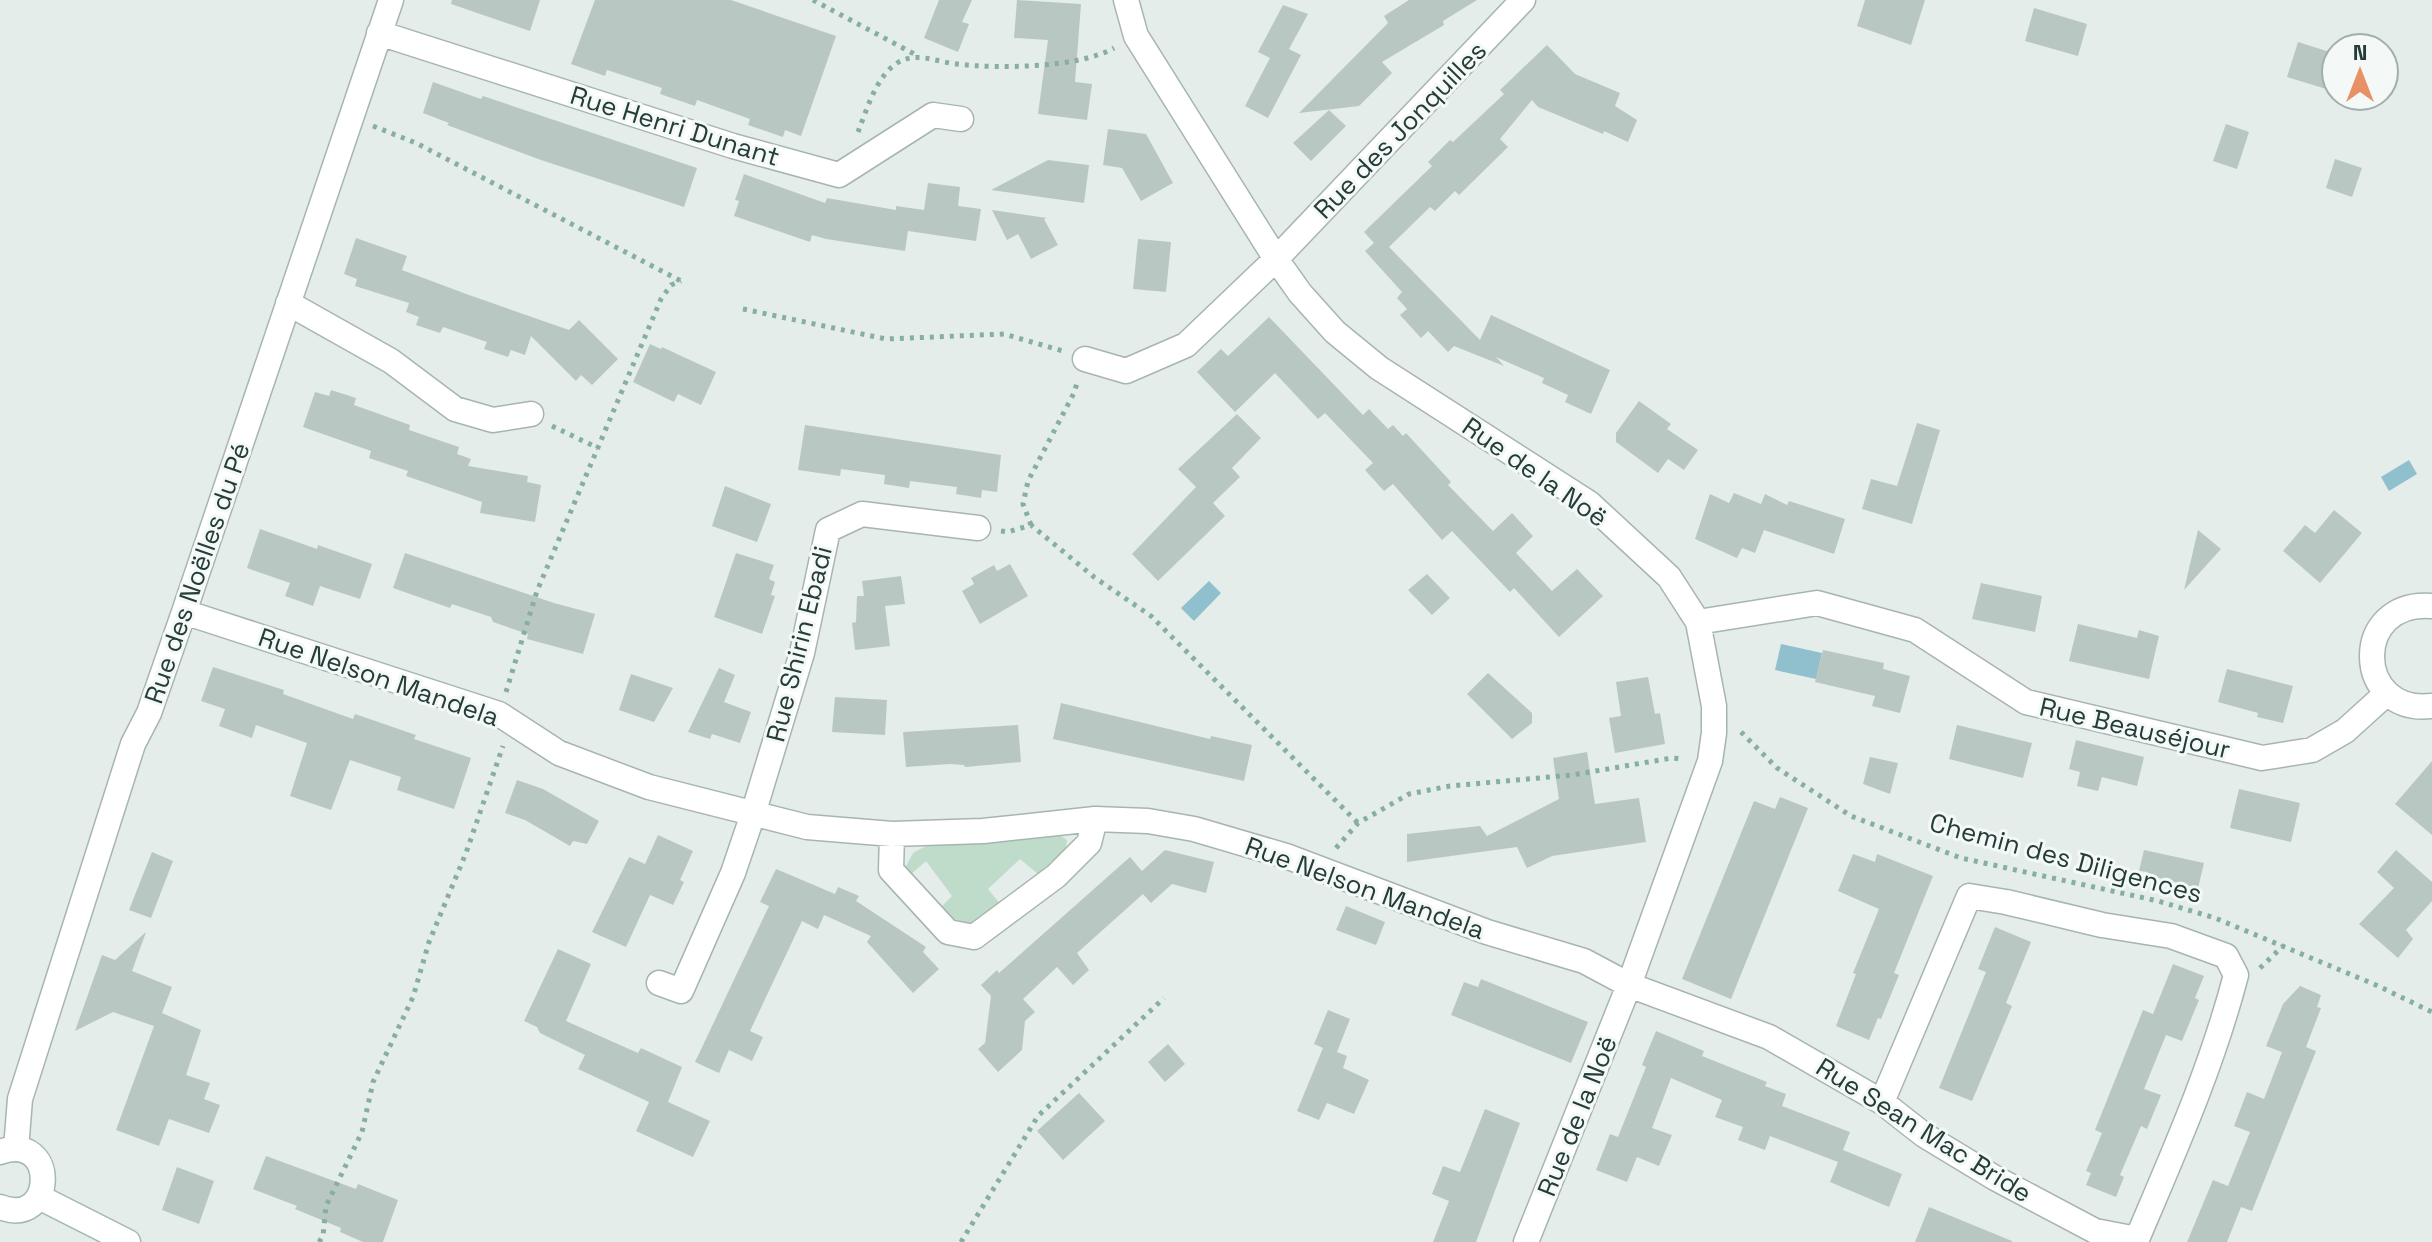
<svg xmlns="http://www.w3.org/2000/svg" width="2432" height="1242" font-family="'Space Grotesk',sans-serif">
  <rect width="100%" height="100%" fill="#e4ede9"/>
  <path fill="#bedcc9" d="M1055 832 1067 840 1066 848 1038 874 1020 859 988 889 1001 905 973 924 948 918 939 909 952 896 926 861 909 876 906 866 913 853 926 846 979 843Z"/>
  <path fill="#90bfce" d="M2409 460 2417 474 2389 491 2381 477Z
    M1209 581 1221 593 1194 621 1181 608Z
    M1781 644 1822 653 1816 679 1775 670Z"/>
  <path fill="#b9c7c3" d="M452 0H540L530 31 451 4Z
    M595 0H731L836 36 801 136 785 130 783 137 748 125 750 119 697 100 695 106 660 94 662 88 607 70 605 76 571 64Z
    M939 0H972L962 22 969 24 958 52 924 38Z
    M1017 0 1081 4 1075 82 1092 84 1087 120 1038 114 1048 40 1014 38Z
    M1409 0H1477L1443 21 1444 25 1382 62 1392 73 1359 106 1299 113 1388 23 1384 16Z
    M1865 0H1925L1911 45 1857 26Z
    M1283 5 1308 14 1289 49 1301 55 1268 118 1245 106 1270 58 1258 52Z
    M2034 8 2087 24 2078 56 2025 41Z
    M2298 42 2336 54V92L2287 77Z
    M1547 45 1575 74 1620 93 1615 106 1637 120 1628 142 1604 131 1603 134 1538 107 1532 100 1500 139 1508 147 1459 195 1455 191 1435 211 1430 207 1389 247 1480 340 1491 315 1610 370 1591 414 1565 402 1568 395 1542 383 1544 378 1496 357 1504 366 1454 346 1448 352 1428 331 1421 338 1400 315 1407 309 1397 298 1402 292 1365 251 1374 243 1364 232 1432 166 1428 162 1450 140 1453 142 1504 94 1500 90Z
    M433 82 481 99 483 96 697 168 684 207 541 160 447 125 449 123 423 113Z
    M1329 110 1346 126 1311 161 1293 143Z
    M2226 124 2249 132 2237 169 2213 161Z
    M1108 129 1146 134 1173 183 1141 201 1122 168 1103 165Z
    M2335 159 2362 168 2352 197 2326 188Z
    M1048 160 1089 165 1084 203 991 190Z
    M744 174 825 203 827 198 896 210V206L924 210 928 183 960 187 958 206 981 209 976 241 908 231 905 251 826 239 812 235 810 242 734 216 739 201 735 200Z
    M992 210 1047 218 1044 219 1058 245 1031 259 1018 234 1007 240Z
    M356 238 407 256 402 270 469 295 569 330 579 320 618 359 592 385 581 375 576 381 531 336 525 355 511 350 508 357 484 349 487 342 443 327 440 333 416 325 419 317 406 312 409 303 355 286 357 279 344 274Z
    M1138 239 1171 242 1166 292 1133 289Z
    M1269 317 1363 415 1369 409 1388 429 1393 425 1403 436 1406 433 1451 482 1448 485 1493 531 1512 513 1533 536 1516 553 1552 591 1577 569 1603 596 1559 637 1514 588 1510 592 1452 531 1442 540 1393 484 1384 491 1365 470 1373 463 1325 413 1318 419 1275 373 1235 412 1197 372 1221 349 1228 356Z
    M650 344 661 349 662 347 716 372 701 405 678 394 674 402 633 382Z
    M331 390 356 398 354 405 410 425 409 430 459 447 457 454 471 459 468 466 528 476 527 482 541 485 535 522 480 513 482 502 406 476 408 471 369 458 371 451 303 427 315 392 329 396Z
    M1639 401 1671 424 1667 429 1698 450 1684 470 1668 459 1658 473 1616 442V433Z
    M1237 414 1261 438 1232 468 1240 477 1213 503 1225 516 1158 581 1132 554 1196 487 1178 469Z
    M1917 423 1940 430 1912 524 1862 509 1871 479 1897 486Z
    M805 425 1001 455 997 492 982 490 981 498 956 494 957 487 910 481 909 488 884 484 885 475 841 469 840 476 798 470Z
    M725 486 771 504 757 542 712 526Z
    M1734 493 1761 504 1765 494 1787 505 1789 501 1845 519 1834 554 1764 530 1755 553 1742 548 1737 558 1695 539 1710 494 1729 503Z
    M2334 510 2362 533 2320 583 2283 551 2305 525 2315 533Z
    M260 529 317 549 318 545 372 564 360 599 320 586 313 606 285 596 290 583 247 568Z
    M2198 530 2221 549 2184 590Z
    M405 553 554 603 595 614 583 654 527 639 528 634 493 622 491 617 452 604 450 608 393 588Z
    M736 553 774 565 769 579 775 582 771 595 775 596 762 634 714 617Z
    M1010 564 1028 596 980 624 962 591 974 584 971 578 994 565 997 571Z
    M1427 574 1450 598 1432 615 1408 590Z
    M901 576 905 604 885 606 890 646 855 650 852 623 856 622 857 596H864L862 581Z
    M1981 583 2042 596 2035 632 1972 619Z
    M2078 624 2137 638 2139 630 2159 636 2149 679 2069 661Z
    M1823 650 1884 663 1883 669 1910 676 1900 713 1872 706 1875 696 1815 682Z
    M213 667 284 690 283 694 353 719 355 714 416 735 414 739 471 758 454 809 397 790 401 777 350 760 331 810 290 796 307 743 256 725 252 738 219 726 225 709 201 701Z
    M719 668 735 675 724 702 751 712 740 743 712 734 710 739 688 732Z
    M2227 669 2293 686 2283 723 2257 717 2258 713 2218 702Z
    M1488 673 1532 713V723L1512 739 1467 694Z
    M631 674 673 688 654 722 619 710Z
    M1648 677 1655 714 1660 713 1665 744 1615 753 1609 718 1621 716 1616 682Z
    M835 697 887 700 885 735 832 732Z
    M1061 703 1210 739 1211 736 1252 745 1244 781 1053 739Z
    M1018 725 1021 762 965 767 964 765 950 764 906 767 903 732Z
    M1957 725 2032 743 2023 778 1949 759Z
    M2076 740 2144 757 2137 786 2102 777 2098 791 2077 786 2080 772 2069 769Z
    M1587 752 1595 804 1639 798 1646 842 1552 856 1527 868 1517 847 1407 862V834L1480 826 1487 836 1559 799 1553 758Z
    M1870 757 1898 763 1890 794 1863 784Z
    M2432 761V835L2395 804Z
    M517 780 543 789 599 821 587 844 573 841 570 846 525 820 505 813Z
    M2239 789 2300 803 2291 842 2230 828Z
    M1780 797 1808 808 1731 999 1682 979 1754 801 1775 809Z
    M658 835 693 851 680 880 684 882 673 905 650 895 626 947 592 932 629 857 645 864Z
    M1165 850 1214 862 1206 893 1172 884 1151 903 1143 894 1077 953 1089 970 1073 985 1057 967 1023 999 1035 1012 1025 1021 1022 1050 998 1072 978 1049 985 1043 991 996 981 985 997 970 999 973 1130 857 1142 871Z
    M2144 850 2204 863 2198 888 2147 875 2148 872 2139 871Z
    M2396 850 2432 882V901L2406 930 2413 939 2398 958 2359 924 2394 888 2377 872Z
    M152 852 173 861 151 918 129 910Z
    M1853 854 1875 862 1877 854 1933 876 1894 973 1899 975 1881 1019 1878 1018 1869 1040 1836 1026 1856 974 1853 973 1879 909 1838 891Z
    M776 869 835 894 838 887 859 896 856 901 926 947 923 952 939 969 913 993 867 942 871 936 824 915 818 929 802 921 750 1031 763 1037 752 1061 729 1050 719 1073 695 1062 769 906 760 902Z
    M1346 906 1385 922 1376 945 1336 930Z
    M1995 927 2031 942 2006 1003 2012 1006 1972 1101 1939 1088 1986 972 1978 969Z
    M146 932 132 971 172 987 162 1013 201 1030 186 1075 210 1083 204 1099 220 1105 209 1133 169 1119 159 1146 116 1130 154 1026 113 1012 75 1031 102 955 115 960Z
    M558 949 591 964 566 1021 638 1053 641 1048 682 1067 668 1102 710 1121 693 1157 636 1131 649 1102 578 1069 585 1055 540 1033 537 1027 524 1021Z
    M2173 964 2204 976 2195 998 2199 1000 2182 1041 2166 1035 2144 1089 2161 1095 2147 1129 2141 1126 2120 1175 2124 1177 2116 1197 2086 1185 2091 1173 2086 1171 2102 1133 2095 1130 2143 1010 2153 1014Z
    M1481 979 1588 1022 1571 1063 1451 1015 1464 982 1478 987Z
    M2300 986 2321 995 2317 1007 2321 1008 2306 1047 2316 1051 2252 1211 2241 1207 2227 1242H2187L2213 1180 2228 1186 2250 1132 2234 1126 2247 1092 2264 1099 2282 1052 2266 1046 2283 1004Z
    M1328 1010 1350 1019 1337 1052 1347 1056 1343 1068 1369 1080 1354 1114 1327 1103 1319 1120 1297 1111 1323 1048 1314 1044Z
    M1656 1031 1704 1051 1702 1056 1767 1082 1765 1086 1786 1094 1782 1106 1850 1132 1843 1150 1902 1174 1889 1207 1830 1182 1838 1162 1770 1136 1765 1150 1738 1140 1743 1127 1715 1117 1722 1100 1671 1078 1652 1128 1672 1135 1659 1166 1637 1157 1627 1182 1596 1170 1610 1134 1618 1137 1646 1067 1642 1065Z
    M1168 1044 1185 1064 1165 1082 1148 1062Z
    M1079 1093 1105 1121 1063 1160 1037 1131Z
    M1485 1109 1520 1123 1476 1242H1433L1449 1201 1432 1194 1443 1166 1460 1172Z
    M266 1156 356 1189 358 1184 398 1200 383 1242H363L340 1232 341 1228 295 1209 297 1206 253 1189Z
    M177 1167 214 1181 199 1224 162 1210Z
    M1929 1207 2012 1241V1242H1915Z"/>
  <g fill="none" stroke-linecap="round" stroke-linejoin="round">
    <g stroke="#a7b5b1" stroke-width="27">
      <path id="minor" d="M1126 0 1136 36 1276 259 1300 293 1335 332 1379 368 1589 503 1669 577 1698 622 1714 706V733L1710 761 1629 985 1526 1242
        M379 33 733 146 839 175 933 115 961 119
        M288 303 391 361 455 409 493 420 531 414
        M1085 359 1126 371 1186 345 1276 259 1523 0
        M2432 606C2351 599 2353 715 2432 706
        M184 612 499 714 559 753 649 787 807 827 892 834 983 831 1095 819 1148 821 1194 829 1286 856 1487 932 1584 961 1629 985 1769 1037 1882 1102 1924 1135 1995 1178 2095 1231 2137 1239C2174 1152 2212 1067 2236 975L2226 956 2171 936 2102 925 2006 902 1969 896 1882 1102
        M1698 622 1817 603 1915 630 2026 702 2262 758 2312 750 2345 731 2387 693
        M892 834 891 870 948 932 974 937 1056 876 1089 843 1095 819
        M659 983 681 991 733 873 753 814 802 653 828 530 862 514 978 528
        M16 1149 20 1099 133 744 149 713 184 612 391 0"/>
    </g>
    <g stroke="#a3b8b2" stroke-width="27">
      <path id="secondary" d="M0 1152C58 1131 56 1229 0 1207
        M39 1197 128 1242"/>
    </g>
    <path stroke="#86aea5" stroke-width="5" stroke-dasharray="4 6" stroke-linecap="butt" d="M813 0 918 56
      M373 126 416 143 681 281
      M858 132C867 109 876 77 897 63 916 51 936 62 957 64 997 69 1079 68 1114 48
      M743 309 886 339 1004 334 1063 351
      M552 426 598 448
      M1031 525 1023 504 1028 481 1074 393 1078 380
      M1001 531 1008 532 1031 525 1094 577 1151 616 1358 823
      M506 692 537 591 661 299 671 285 681 281
      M1741 732 1777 768 1851 816 1961 858 2158 901 2215 918 2376 985 2432 1012
      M1336 848 1358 823 1409 794 1450 786 1572 775 1672 758 1684 759
      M2260 968 2283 946
      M319 1242 323 1236 326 1206 362 1132 373 1082 413 997 429 942 466 853 503 746
      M961 1242 1038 1116 1164 998"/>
    <use href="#minor" stroke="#fff" stroke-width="24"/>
    <use href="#secondary" stroke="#fff" stroke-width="24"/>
  </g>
  <g text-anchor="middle" stroke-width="6" stroke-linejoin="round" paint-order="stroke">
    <g font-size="26" fill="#243d39" stroke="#f4f9f7">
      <text transform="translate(675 126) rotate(17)" y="9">Rue Henri Dunant</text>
      <text transform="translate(1400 130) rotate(-46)" y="9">Rue des Jonquilles</text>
      <text transform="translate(1535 472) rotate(35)" y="9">Rue de la Noë</text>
      <text transform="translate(197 573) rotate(-71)" y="9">Rue des Noëlles du Pé</text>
      <text transform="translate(799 644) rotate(-76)" y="9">Rue Shirin Ebadi</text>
      <text transform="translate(379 677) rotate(19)" y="9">Rue Nelson Mandela</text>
      <text transform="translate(2135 728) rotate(13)" y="9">Rue Beauséjour</text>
      <text transform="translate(2066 858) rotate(15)" y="9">Chemin des Diligences</text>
      <text transform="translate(1365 888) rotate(20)" y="9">Rue Nelson Mandela</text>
      <text transform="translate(1577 1116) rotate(-68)" y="9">Rue de la Noë</text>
      <text transform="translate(1924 1130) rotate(32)" y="9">Rue Sean Mac Bride</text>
    </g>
  </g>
  <g transform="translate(2360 72)"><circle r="38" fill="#f4f9f7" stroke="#a1aeab" stroke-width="2"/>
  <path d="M0-6L14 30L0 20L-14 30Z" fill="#e99166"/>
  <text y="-12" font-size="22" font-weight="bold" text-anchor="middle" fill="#243d39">N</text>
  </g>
</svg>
